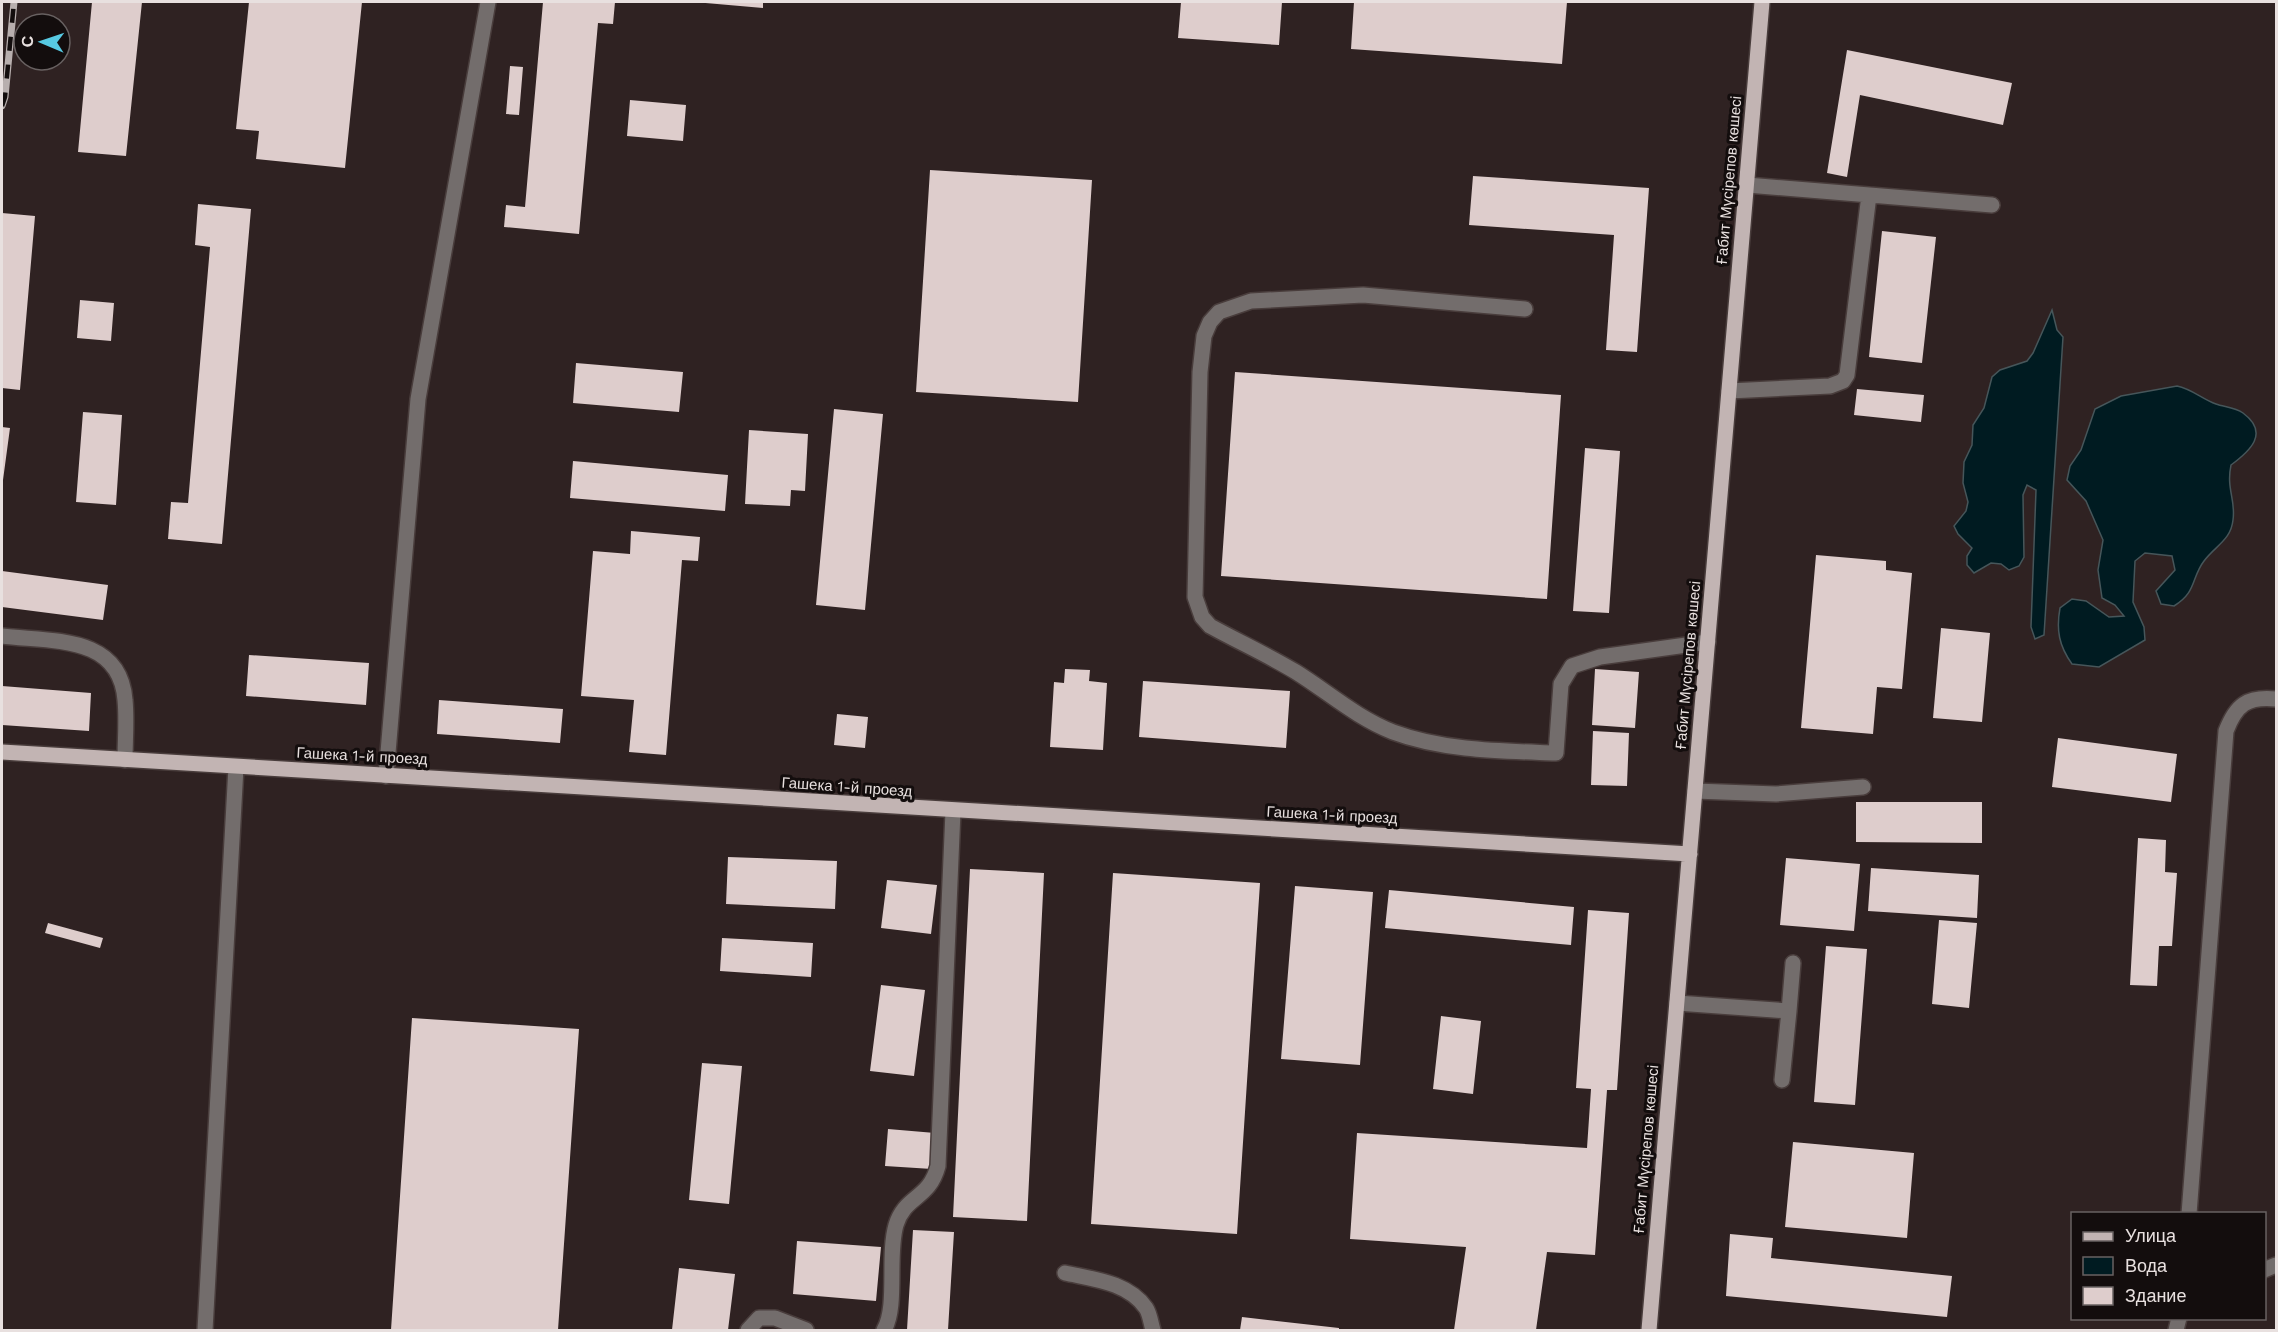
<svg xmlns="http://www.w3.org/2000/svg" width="2278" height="1332" font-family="'Work Sans',sans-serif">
  <rect width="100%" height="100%" fill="#2f2222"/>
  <path fill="#001b21" stroke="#46565a" stroke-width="1.5" d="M2052 310 2057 330 2063 337 2044 635 2035 639 2031 627 2036 490 2027 485 2023 495 2024 557 2019 566 2009 570 2001 564 1991 563 1974 573 1967 565V556L1972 548 1958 534 1954 526 1966 511 1968 502 1963 483 1964 462 1972 445 1973 425 1984 408 1992 377 2000 370 2027 361 2033 353Z
    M2177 386C2192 389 2202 399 2216 404 2224 407 2235 407 2243 413 2270 433 2250 451 2231 465 2226 489 2236 500 2233 520 2231 540 2215 546 2204 561 2191 578 2197 592 2174 606L2161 604 2156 591 2175 570 2172 556 2145 553 2135 561 2133 602 2144 627 2145 640 2099 667 2072 664C2059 646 2056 630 2060 608L2072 599 2086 601 2109 617 2124 616 2115 605 2102 598 2098 570 2103 540 2086 501 2067 480 2070 466 2081 450 2095 409 2121 396Z"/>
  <path fill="#decdcc" d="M92 2H142L126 156 78 152Z
    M249 2H362L345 168 256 159 259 131 236 129Z
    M543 2H615L613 24 598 23 579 234 504 227 506 205 525 207Z
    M694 2H763V8Z
    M1181 2H1282L1279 45 1178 38Z
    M1354 2H1567L1562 64 1351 49Z
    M1847 50 2012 83 2003 125 1860 95 1847 177 1827 173Z
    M510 66 523 67 519 115 506 114Z
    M630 100 686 105 683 141 627 136Z
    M930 170 1092 180 1078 402 916 392Z
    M1473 176 1649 188 1637 352 1606 350 1614 235 1469 225Z
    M198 204 251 209 222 544 168 539 171 502 188 503 210 247 195 245Z
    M2 213 35 216 20 390 2 388Z
    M1882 231 1936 237 1922 363 1869 357Z
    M80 300 114 303 111 341 77 338Z
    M576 363 683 372 679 412 573 403Z
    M1235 372 1561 395 1547 599 1221 576Z
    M1857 389 1924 395 1921 422 1854 415Z
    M834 409 883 414 865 610 816 605Z
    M83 412 122 415 116 505 76 502Z
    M2 427 10 428 3 480H2Z
    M749 430 808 434 805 491 791 490 790 506 745 504Z
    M1585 448 1620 451 1609 613 1573 611Z
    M573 461 728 475 725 511 570 498Z
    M631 531 700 537 698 561 682 560 666 755 629 752 634 700 581 696 593 551 630 554Z
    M1816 555 1886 561V570L1912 573 1902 689 1877 687 1873 734 1801 728Z
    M2 571 108 585 103 620 2 607Z
    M1941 628 1990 633 1982 722 1933 718Z
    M249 655 369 663 366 705 246 696Z
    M1065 669 1090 670 1089 681 1107 683 1103 750 1050 747 1054 682 1064 683Z
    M1595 669 1639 672 1635 728 1592 725Z
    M1143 681 1290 691 1286 748 1139 737Z
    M2 686 91 693 89 731 2 725Z
    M439 700 563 709 560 743 437 734Z
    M837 714 868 717 865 748 834 745Z
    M1593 731 1629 733 1627 786 1591 785Z
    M2058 738 2177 754 2171 802 2052 787Z
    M1856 802H1982V843L1856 842Z
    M2138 838 2166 840 2165 872 2177 873 2172 946H2159L2157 986 2130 985Z
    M728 857 837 861 835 909 726 904Z
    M1786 858 1860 864 1854 931 1780 925Z
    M1871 868 1979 875 1977 918 1868 911Z
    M970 869 1044 873 1027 1221 953 1217Z
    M1113 873 1260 883 1237 1234 1091 1224Z
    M887 880 937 885 931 934 881 928Z
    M1295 886 1373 892 1360 1065 1281 1059Z
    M1389 890 1574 907 1571 945 1385 928Z
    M1588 910 1629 913 1617 1090H1607L1595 1255 1547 1252 1536 1330H1454L1466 1247 1350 1239 1357 1133 1587 1148 1591 1089 1576 1088Z
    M1939 920 1977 923 1969 1008 1932 1004Z
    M48 923 103 938 100 948 45 933Z
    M722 938 813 943 811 977 720 971Z
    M1826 946 1867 949 1855 1105 1814 1102Z
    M881 985 925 990 914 1076 870 1071Z
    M1441 1016 1481 1021 1473 1094 1433 1089Z
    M412 1018 579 1029 558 1330H391Z
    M702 1063 742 1066 729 1204 689 1200Z
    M888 1129 935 1133 932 1169 885 1166Z
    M1793 1142 1914 1153 1907 1238 1785 1227Z
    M913 1230 954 1232 948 1330H907Z
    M1730 1234 1773 1238 1771 1258 1952 1276 1947 1317 1726 1296Z
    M797 1241 881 1247 876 1301 793 1294Z
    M679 1268 735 1274 728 1330H672Z
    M1242 1317 1339 1328V1330H1240Z"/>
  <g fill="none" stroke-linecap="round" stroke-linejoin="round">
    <g stroke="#493d3c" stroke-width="18">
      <path id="minor" d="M1747 185 1992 205
        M1525 309 1363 295 1251 301 1219 312 1210 322 1204 336 1200 372 1195 597 1202 617 1210 626C1239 642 1268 655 1296 672 1328 692 1357 718 1393 732 1444 751 1503 751 1556 753L1561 684 1572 666 1600 657 1708 642
        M1729 391 1830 386 1843 381 1847 375 1869 195
        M2 636C50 642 120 634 125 700 127 720 125 741 125 760
        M386 776 418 399 488 2
        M1695 791 1776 794 1863 787
        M1677 1003 1789 1011 1782 1080
        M1789 1011 1793 963
        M2189 1214 2226 731C2236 705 2247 696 2276 699
        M2264 1270 2276 1265
        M1065 1273C1092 1279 1128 1282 1146 1308 1150 1314 1151 1324 1153 1330
        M205 1330 236 767
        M748 1330 759 1318H775L806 1330
        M884 1330C898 1306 887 1256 896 1225 905 1195 929 1200 938 1166L953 811
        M2176 1330 2179 1318"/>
    </g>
    <g stroke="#493d3c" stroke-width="18">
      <path id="major" d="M2 752 1690 854
        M1649 1330 1762 2"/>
    </g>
    <use href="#minor" stroke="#736d6c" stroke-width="15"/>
    <use href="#major" stroke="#c2b4b3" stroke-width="15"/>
    <g stroke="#b8afae" stroke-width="7">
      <path id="rail" d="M2 106 5 97 14 2"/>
    </g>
    <use href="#rail" stroke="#130d0d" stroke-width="4.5" stroke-dasharray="14" stroke-linecap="butt"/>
  </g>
  <g text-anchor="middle" stroke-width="6" stroke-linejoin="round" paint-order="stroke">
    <g font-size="15" fill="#e8e0df" stroke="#130d0d">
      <text transform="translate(1729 180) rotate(-85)" y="5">Ғабит Мүсірепов көшесі</text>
      <text transform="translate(1688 665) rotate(-85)" y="5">Ғабит Мүсірепов көшесі</text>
      <text transform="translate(362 756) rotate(3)" y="5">Гашека 1-й проезд</text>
      <text transform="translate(847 787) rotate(4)" y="5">Гашека 1-й проезд</text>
      <text transform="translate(1332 815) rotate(3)" y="5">Гашека 1-й проезд</text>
      <text transform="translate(1646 1149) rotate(-85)" y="5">Ғабит Мүсірепов көшесі</text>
    </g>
  </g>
  <rect width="2278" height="1332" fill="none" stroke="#e8e0df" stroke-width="6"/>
  <rect x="2071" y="1212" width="195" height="108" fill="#130d0d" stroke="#686161" stroke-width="1.5"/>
  <rect x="2083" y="1232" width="30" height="9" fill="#c2b4b3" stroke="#686161" stroke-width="1.5"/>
  <text x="2125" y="1242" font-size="18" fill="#e8e0df">Улица</text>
  <rect x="2083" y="1257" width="30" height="18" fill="#001b21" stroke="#686161" stroke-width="1.5"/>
  <text x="2125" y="1272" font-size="18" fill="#e8e0df">Вода</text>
  <rect x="2083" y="1287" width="30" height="18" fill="#decdcc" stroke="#686161" stroke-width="1.5"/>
  <text x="2125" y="1302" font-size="18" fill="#e8e0df">Здание</text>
  <g transform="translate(42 42) rotate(272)"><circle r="28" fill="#130d0d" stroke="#686161" stroke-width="1.5"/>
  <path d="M0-4.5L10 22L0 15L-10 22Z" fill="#57c9e2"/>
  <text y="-9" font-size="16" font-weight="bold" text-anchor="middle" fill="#e8e0df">С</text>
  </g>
</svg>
